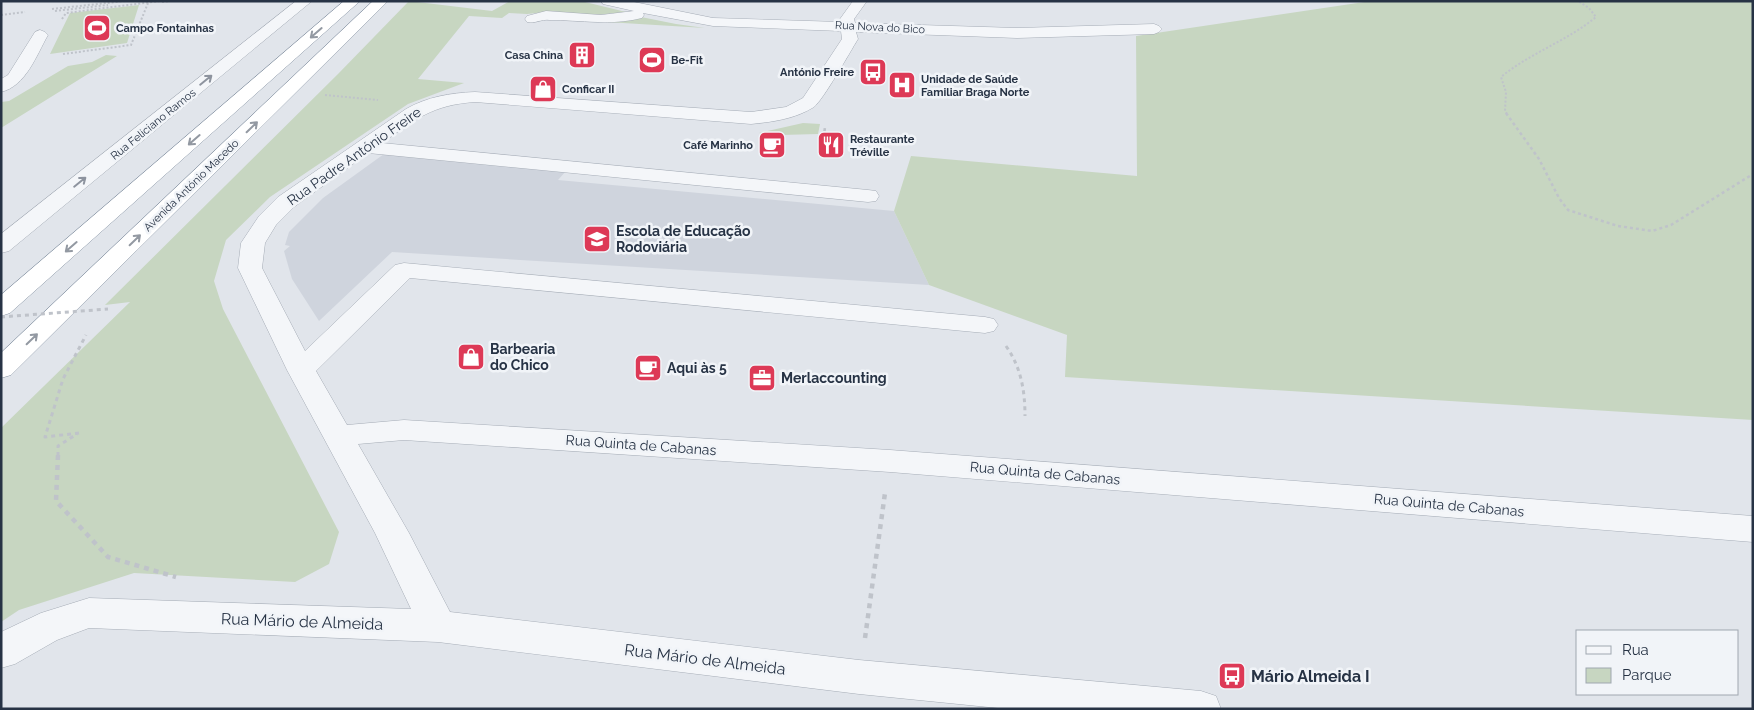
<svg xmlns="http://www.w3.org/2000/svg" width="1754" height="710" font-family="Raleway,sans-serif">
  <rect width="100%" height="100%" fill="#e1e5eb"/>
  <path fill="#cfd4dd" d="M384 154 566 171 558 180 894 211 929 285 392 252 319 321 292 279 284 251 290 246 285 245 289 232 323 198Z"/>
  <path fill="#c7d6c1" d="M409 1 492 11 510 1H581L626 12 596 15 546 12 527 14 509 13 502 18 469 16 418 79 464 83 408 104 270 197 226 240 214 281 223 309 339 532 329 564 295 582 134 573 19 610 1 622V428L130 302 105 305 338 74Z
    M1371 1H1753V420L1065 377 1067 335 929 285 894 211 911 156 1137 176 1136 36Z
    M139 5 127 43 50 54 70 13Z
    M641 17 676 24 705 28 590 21Z
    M106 55 117 56 1 128V102L9 101 68 66 92 62Z
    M803 123 820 124 818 134 781 135 759 133Z"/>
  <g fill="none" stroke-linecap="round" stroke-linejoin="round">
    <g stroke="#a5acb6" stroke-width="1">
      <path id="minor" d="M296 1H312L9 251 1 253V234Z
        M601 1H629L713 18 840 22V19L853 1H867L854 19 855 23 1017 28 1154 24 1159 26 1162 29 1159 32 1154 34 1017 38 856 32 858 39C850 52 823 100 814 107 795 119 772 122 751 124L475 102C432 105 416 119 382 143L868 190 876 191 879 196 876 201 868 202 368 153 294 207 276 225 265 243 262 268 305 351 395 265 404 263 985 317 994 319 998 325 994 331 985 333 410 278 316 371 347 425 404 420 890 450 1753 516V542L890 472 404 440 358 444 409 533 450 612 859 660 1201 691 1216 696 1221 709H1008L859 694 438 642 89 628 57 640 15 664 1 668V632L41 613 89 598 411 609 375 533 287 370 238 268 241 243 259 216 278 197 406 109C427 97 450 93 475 92L751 112 786 107 803 98 842 39 841 31 713 26 643 13 644 15 642 18C611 26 581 20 549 20 541 19 535 24 527 22L525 19 527 16 546 11 601 15 634 11 603 4Z
        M40 30 45 32 48 35C36 56 26 86 1 92V79L8 75 35 32Z"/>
    </g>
    <g stroke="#8693a3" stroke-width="1">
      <path id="highway" d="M344 1H360L10 313 1 316V295Z
        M373 1H388L11 375 1 378V353Z"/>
    </g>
    <path stroke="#bfc3ca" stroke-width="2" stroke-dasharray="2 2" stroke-linecap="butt" d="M162 2 171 1
      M52 9 125 1
      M55 11 108 5
      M1 15 25 12
      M62 19 66 13 160 1
      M63 54 131 45 148 3
      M325 95 378 100
      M1507 114 1505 111 1506 92 1501 77C1530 53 1567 41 1596 17L1589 8 1578 1"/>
    <path stroke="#bfc3ca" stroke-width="2.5" stroke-dasharray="3 3" stroke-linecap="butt" d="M1506 113 1539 159 1559 198 1568 210 1618 226 1652 231 1671 225 1753 174
      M823 143 825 127"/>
    <path stroke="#bfc3ca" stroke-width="3" stroke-dasharray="4 4" stroke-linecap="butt" d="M1006 346C1021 367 1025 391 1025 416
      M79 433 45 437 63 379 86 335
      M58 456V446L77 434"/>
    <path stroke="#bfc3ca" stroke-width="4.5" stroke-dasharray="5 5" stroke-linecap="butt" d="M58 455 56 501 108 557 176 577
      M865 638 885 493"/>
    <use href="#minor" fill="#f4f6f9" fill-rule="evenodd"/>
    <use href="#highway" fill="#fff" fill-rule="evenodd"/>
    <path stroke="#bfc3ca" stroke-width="3" stroke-dasharray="4 4" stroke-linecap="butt" d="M1 317 108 309"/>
  </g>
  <defs><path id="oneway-shaft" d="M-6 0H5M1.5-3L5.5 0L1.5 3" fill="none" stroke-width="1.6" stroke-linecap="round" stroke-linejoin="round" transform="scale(1.25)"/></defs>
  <g stroke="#9399a2">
    <use href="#oneway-shaft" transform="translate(316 33) rotate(139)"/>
    <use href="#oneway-shaft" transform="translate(252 127) rotate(-44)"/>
    <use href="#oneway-shaft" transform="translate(194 140) rotate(139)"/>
    <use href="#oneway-shaft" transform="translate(135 240) rotate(-44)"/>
    <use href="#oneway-shaft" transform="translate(71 247) rotate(139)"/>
    <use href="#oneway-shaft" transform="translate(32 339) rotate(-44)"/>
  </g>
  <g stroke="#8e949f">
    <use href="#oneway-shaft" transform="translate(206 80) rotate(-39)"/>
    <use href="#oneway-shaft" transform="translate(80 182) rotate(-39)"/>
  </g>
  <defs>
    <g id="stadium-square" transform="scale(1.4375)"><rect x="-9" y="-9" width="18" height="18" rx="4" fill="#dd3956" stroke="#f1f4f8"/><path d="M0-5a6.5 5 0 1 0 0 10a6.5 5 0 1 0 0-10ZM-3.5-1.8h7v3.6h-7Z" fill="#fff"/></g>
    <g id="building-square" transform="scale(1.4375)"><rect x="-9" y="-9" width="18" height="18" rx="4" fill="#dd3956" stroke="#f1f4f8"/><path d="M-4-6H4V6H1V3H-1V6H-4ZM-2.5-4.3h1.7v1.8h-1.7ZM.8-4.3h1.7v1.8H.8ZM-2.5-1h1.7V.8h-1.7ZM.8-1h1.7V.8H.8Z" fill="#fff"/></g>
    <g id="bus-square" transform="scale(1.4375)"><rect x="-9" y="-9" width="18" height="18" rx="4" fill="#dd3956" stroke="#f1f4f8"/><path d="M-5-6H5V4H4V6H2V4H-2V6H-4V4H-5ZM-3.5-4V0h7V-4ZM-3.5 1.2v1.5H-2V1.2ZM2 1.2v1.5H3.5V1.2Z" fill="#fff"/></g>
    <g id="hospital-square" transform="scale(1.4375)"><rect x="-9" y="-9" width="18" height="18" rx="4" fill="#dd3956" stroke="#f1f4f8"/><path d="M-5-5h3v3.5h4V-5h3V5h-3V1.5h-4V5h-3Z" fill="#fff"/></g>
    <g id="shop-square" transform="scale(1.4375)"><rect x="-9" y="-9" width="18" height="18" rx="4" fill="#dd3956" stroke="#f1f4f8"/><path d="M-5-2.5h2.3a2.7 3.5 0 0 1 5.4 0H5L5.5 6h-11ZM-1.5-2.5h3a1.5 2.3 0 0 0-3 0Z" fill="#fff"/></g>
    <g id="cafe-square" transform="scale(1.4375)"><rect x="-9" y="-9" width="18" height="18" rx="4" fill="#dd3956" stroke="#f1f4f8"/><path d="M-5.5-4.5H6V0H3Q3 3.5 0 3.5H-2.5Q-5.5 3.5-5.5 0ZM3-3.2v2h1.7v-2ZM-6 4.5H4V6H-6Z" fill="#fff"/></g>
    <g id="restaurant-square" transform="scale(1.4375)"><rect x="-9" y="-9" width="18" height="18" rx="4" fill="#dd3956" stroke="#f1f4f8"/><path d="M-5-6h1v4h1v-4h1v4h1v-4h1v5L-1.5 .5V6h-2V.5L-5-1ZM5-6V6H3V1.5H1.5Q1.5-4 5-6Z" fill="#fff"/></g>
    <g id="school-square" transform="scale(1.4375)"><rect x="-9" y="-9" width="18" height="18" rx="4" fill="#dd3956" stroke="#f1f4f8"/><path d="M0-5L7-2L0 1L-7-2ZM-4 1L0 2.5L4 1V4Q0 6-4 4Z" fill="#fff"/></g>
    <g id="office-square" transform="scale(1.4375)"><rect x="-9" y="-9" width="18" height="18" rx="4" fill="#dd3956" stroke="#f1f4f8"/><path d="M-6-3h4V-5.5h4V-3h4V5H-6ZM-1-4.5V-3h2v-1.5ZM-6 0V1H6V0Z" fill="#fff"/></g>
  </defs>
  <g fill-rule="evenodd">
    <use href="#stadium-square" x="97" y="28"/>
    <use href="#building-square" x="582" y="55"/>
    <use href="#stadium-square" x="652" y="60"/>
    <use href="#bus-square" x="873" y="72"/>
    <use href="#hospital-square" x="902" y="85"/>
    <use href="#shop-square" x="543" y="89"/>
    <use href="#cafe-square" x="772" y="145"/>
    <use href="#restaurant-square" x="831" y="145"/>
    <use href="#school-square" x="597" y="239"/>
    <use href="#shop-square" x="471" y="357"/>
    <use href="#cafe-square" x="648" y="368"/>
    <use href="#office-square" x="762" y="378"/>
    <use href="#bus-square" x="1232" y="676"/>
  </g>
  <g text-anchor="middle" stroke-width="5" stroke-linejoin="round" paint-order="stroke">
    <g font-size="11" fill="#273345" stroke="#f1f4f8">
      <text transform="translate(880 27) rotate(3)" y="4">Rua Nova do Bico</text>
      <text transform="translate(153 124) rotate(-39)" y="4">Rua Feliciano Ramos</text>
      <text transform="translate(191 185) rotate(-44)" y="4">Avenida António Macedo</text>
    </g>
    <g font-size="11" font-weight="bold" fill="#273345" stroke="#f1f4f8" text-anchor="start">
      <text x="116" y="32">Campo Fontainhas</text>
      <text x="563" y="59" text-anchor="end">Casa China</text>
      <text x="671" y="64">Be-Fit</text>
      <text x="854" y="76" text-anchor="end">António Freire</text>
      <text x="921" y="83">Unidade de Saúde<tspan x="921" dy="13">Familiar Braga Norte</tspan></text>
      <text x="562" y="93">Conficar II</text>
      <text x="850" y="143">Restaurante<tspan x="850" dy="13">Tréville</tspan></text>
      <text x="753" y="149" text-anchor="end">Café Marinho</text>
    </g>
    <g font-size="14" fill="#273345" stroke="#f1f4f8">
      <text transform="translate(354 156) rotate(-35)" y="5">Rua Padre António Freire</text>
      <text transform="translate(641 445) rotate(4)" y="5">Rua Quinta de Cabanas</text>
      <text transform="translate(1045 473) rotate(5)" y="5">Rua Quinta de Cabanas</text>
      <text transform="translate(1449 505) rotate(5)" y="5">Rua Quinta de Cabanas</text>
    </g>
    <g font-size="14" font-weight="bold" fill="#273345" stroke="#f1f4f8" text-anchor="start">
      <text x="616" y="236">Escola de Educação<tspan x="616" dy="16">Rodoviária</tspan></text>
      <text x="490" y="354">Barbearia<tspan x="490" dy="16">do Chico</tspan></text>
      <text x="667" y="373">Aqui às 5</text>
      <text x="781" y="383">Merlaccounting</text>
    </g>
    <g font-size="16" fill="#273345" stroke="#f1f4f8">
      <text transform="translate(302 621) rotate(2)" y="6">Rua Mário de Almeida</text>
      <text transform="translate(705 659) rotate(7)" y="6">Rua Mário de Almeida</text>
    </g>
    <g font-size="16" font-weight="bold" fill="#273345" stroke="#f1f4f8" text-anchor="start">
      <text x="1251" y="682">Mário Almeida I</text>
    </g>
  </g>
  <rect width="1754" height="710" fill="none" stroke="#273345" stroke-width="5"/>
  <rect x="1576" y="630" width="162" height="65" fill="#f1f4f8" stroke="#a0a7b0"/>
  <rect x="1586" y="646" width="25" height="8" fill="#f4f6f9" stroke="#a0a7b0"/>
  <text x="1622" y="655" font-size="15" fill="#273345">Rua</text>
  <rect x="1586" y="668" width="25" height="15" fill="#c7d6c1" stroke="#a0a7b0"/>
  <text x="1622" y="680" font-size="15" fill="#273345">Parque</text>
</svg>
